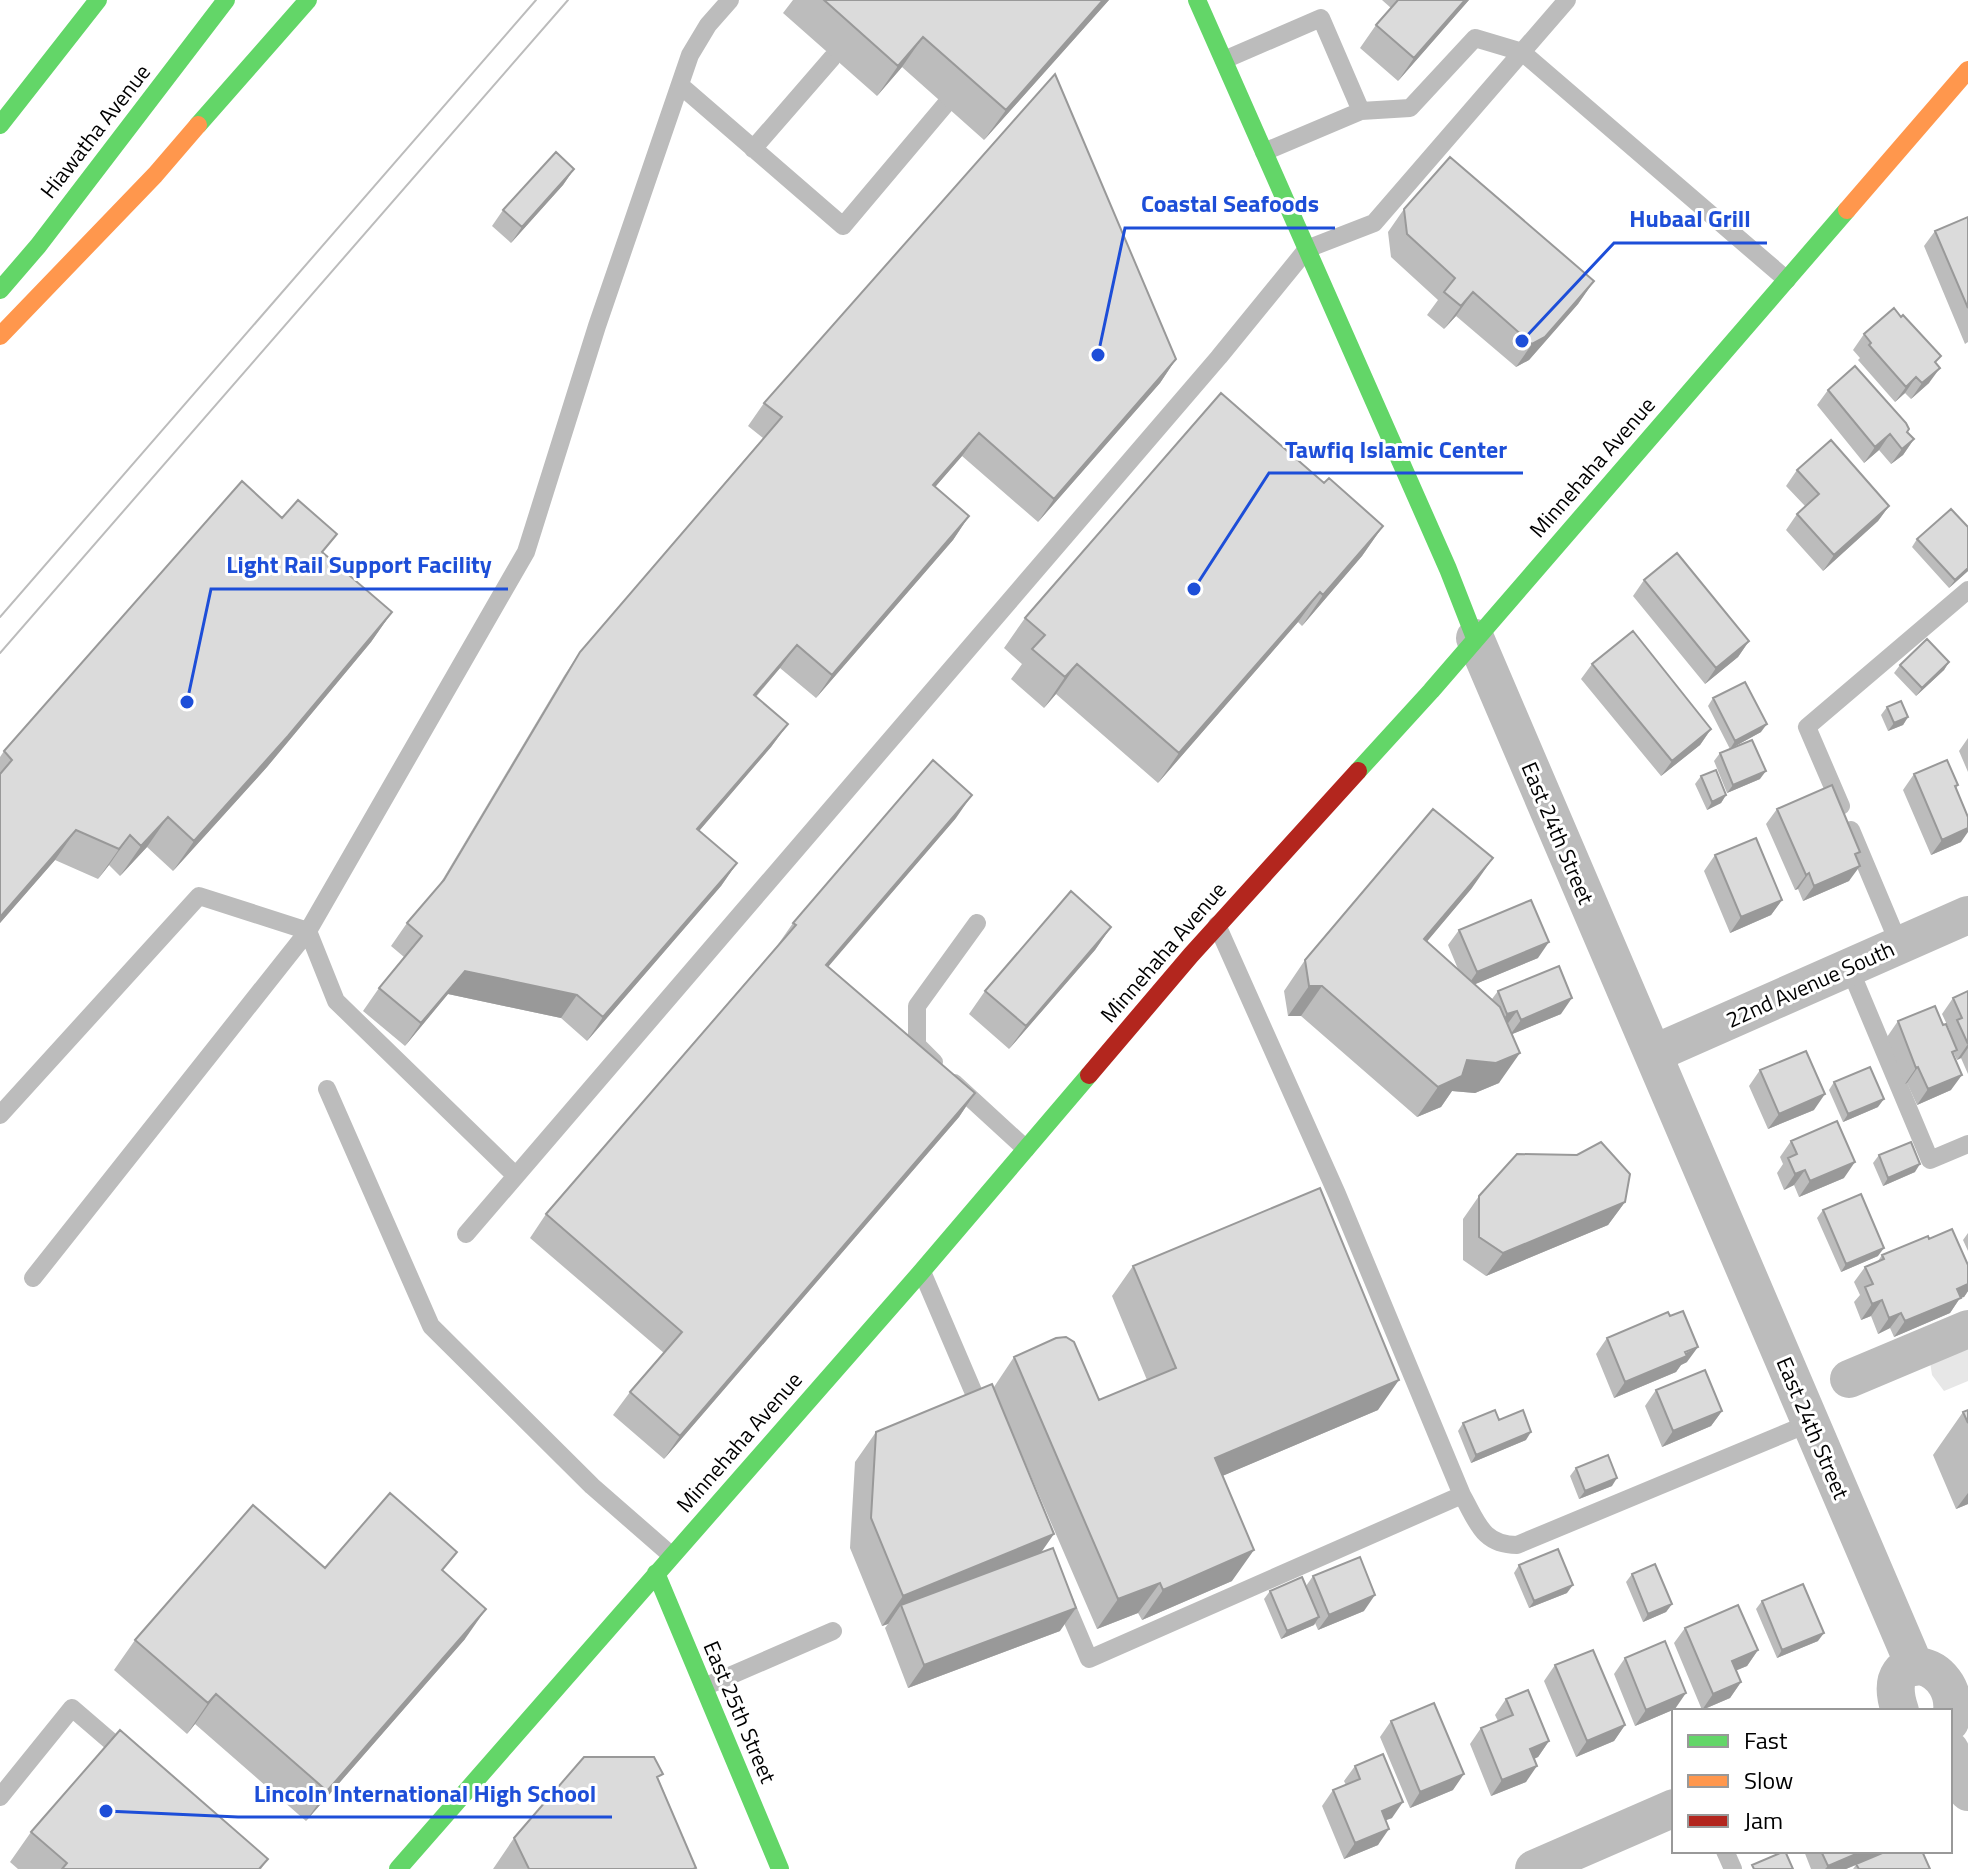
<svg xmlns="http://www.w3.org/2000/svg" width="1968" height="1869" font-family="'Titillium Web',sans-serif">
  <rect width="100%" height="100%" fill="#fff"/>
  <path fill="#e7e7e7" d="M1968 1338V1381L1944 1391 1932 1375 1929 1355Z"/>
  <g fill="none" stroke-linecap="round" stroke-linejoin="round">
    <path stroke="#bcbcbc" stroke-width="18" d="M1224 60 1321 18 1361 111 1264 152
      M680 85 843 226 945 105
      M1361 111 1410 108 1475 38 1522 52 1787 280
      M753 149 832 58
      M1841 806 1807 727 1968 590
      M1851 830 1899 944
      M308 931 336 1001 516 1176
      M1849 967 1930 1160 1968 1144
      M934 1062 917 1045V1006L977 923
      M954 1083 1026 1149
      M327 1089 431 1326 592 1486 671 1555
      M0 1115 199 896 308 931 526 552 597 326 690 55 708 25 730 0
      M466 1234 1219 357 1307 249 1374 223 1567 0
      M923 1274 982 1412
      M33 1278 308 931
      M1462 1495C1477 1521 1482 1545 1517 1545L1810 1423
      M1061 1593 1089 1659 1462 1495 1337 1194 1217 925
      M704 1687 833 1631
      M0 1797 72 1708 129 1757
      M1725 1851 1733 1869"/>
    <path stroke="#bcbcbc" stroke-width="38" d="M1475 638 1915 1667
      M1653 1054 1968 915
      M1849 1379 1968 1329
      M1900 1711C1875 1638 1968 1662 1950 1722
      M1950 1750 1968 1792
      M1534 1869 1674 1808"/>
    <path stroke="#63d668" stroke-width="18" d="M1197 0 1448 569 1475 638
      M0 125 98 0
      M198 125 308 0
      M0 290 38 246 226 0
      M1358 771 1431 691 1847 210
      M656 1573 780 1869
      M398 1869 922 1271 1089 1075"/>
    <path stroke="#ff974d" stroke-width="18" d="M1847 210 1968 70
      M0 336 155 175 198 125"/>
    <path stroke="#b3261e" stroke-width="18" d="M1089 1075 1191 955 1358 771"/>
    <path stroke="#bcbcbc" stroke-width="2" d="M0 617 536 0
      M0 653 568 0"/>
  </g>
  <path fill="#bcbcbc" d="M793 0H1109L984 140 902 67 877 96 783 13Z
    M1382 0H1469L1398 81 1360 48 1376 25 1391 8Z
    M574 169 563 185 511 243 492 226 503 210Z
    M1404 209 1594 281 1578 304 1529 360 1516 367 1456 316 1444 329 1427 315 1438 300 1391 257 1388 232Z
    M1968 217V342L1965 344 1924 246 1935 231Z
    M1864 334 1936 363 1929 383 1911 399 1905 393 1895 402 1858 360 1860 358 1853 350Z
    M1176 359 1160 383 1038 522 962 456 935 487 969 516 953 540 816 698 780 668 756 697 788 724 771 747 699 831 737 863 721 886 587 1041 561 1018 448 994 405 1046 363 1011 379 988 404 957 391 946 407 923 437 889 564 676 580 652 763 438 748 426 764 403Z
    M1828 390 1907 432 1914 439 1903 455 1891 464 1879 450 1864 463 1817 405Z
    M1797 470 1889 506 1878 521 1823 571 1786 530 1797 514 1805 506 1786 486Z
    M1324 483 1383 526 1362 556 1302 626 1298 622 1158 783 1056 694 1044 708 1011 679 1022 664 1004 648 1025 618Z
    M1917 539 1968 571 1949 588 1912 547Z
    M323 553 392 612 371 642 267 767 173 871 147 847 120 876 109 865 98 879 55 860 0 923V757L4 751Z
    M1644 580 1749 641 1738 657 1705 684 1633 596Z
    M1949 662 1944 670 1916 696 1894 673 1900 665Z
    M1592 664 1711 729 1700 745 1661 776 1581 679Z
    M1713 698 1761 732 1730 749 1708 706Z
    M1887 707 1908 717 1903 725 1888 731 1881 715Z
    M1968 738V772L1959 751Z
    M1720 753 1760 779 1727 793 1714 761Z
    M1914 774 1958 785 1956 789 1961 842 1931 855 1903 790Z
    M1701 776 1726 795 1721 803 1707 810 1695 784Z
    M1777 809 1857 857 1849 881 1803 901 1798 889 1795 890 1766 824Z
    M956 818 828 966 975 1093 959 1117 664 1459 613 1415 630 1392 664 1353 530 1238 546 1214 777 946 793 923Z
    M1715 855 1782 900 1771 915 1730 933 1704 871Z
    M1472 888 1427 941 1458 969 1448 945 1459 930 1538 958 1475 984 1492 999 1498 991 1561 1014 1512 1034 1499 1083 1475 1093 1452 1091 1441 1107 1417 1117 1301 1016H1288L1284 991 1305 960Z
    M1111 927 1095 950 1009 1049 969 1014 985 991Z
    M1968 991V1074L1961 1058 1957 1060 1954 1054 1951 1090 1917 1105 1907 1083 1905 1084 1887 1037 1898 1021 1943 1025 1950 1031 1942 1014 1953 998Z
    M1760 1070 1814 1110 1768 1129 1749 1086Z
    M1834 1082 1878 1107 1843 1122 1829 1090Z
    M1791 1141 1844 1178 1799 1197 1794 1185 1784 1190 1777 1173 1783 1164 1780 1157Z
    M1879 1155 1915 1172 1883 1186 1873 1163Z
    M1479 1196 1625 1202 1608 1225 1486 1276 1463 1260V1219Z
    M1823 1210 1878 1256 1841 1272 1817 1218Z
    M1968 1233V1251L1963 1240Z
    M1929 1239 1968 1265V1291L1964 1297 1960 1298 1950 1313 1894 1337 1890 1328 1878 1334 1871 1316 1861 1320 1854 1302 1860 1295 1854 1282 1865 1267 1878 1261 1882 1255Z
    M1133 1266 1378 1410 1222 1476 1232 1581 1142 1620 1138 1613 1097 1629 1010 1428 1060 1631 908 1688 885 1628 888 1624 882 1626 850 1548 855 1462 876 1432 994 1387 1014 1357 1099 1400 1147 1380 1112 1296Z
    M1607 1338 1687 1362 1681 1365 1676 1372 1614 1398 1596 1354Z
    M1656 1390 1722 1411 1711 1426 1662 1447 1645 1406Z
    M1968 1410V1504L1956 1509 1933 1455 1963 1412Z
    M1499 1420 1526 1440 1471 1463 1458 1431 1463 1423Z
    M1576 1468 1612 1486 1579 1499 1570 1476Z
    M1519 1565 1567 1593 1529 1608 1514 1573Z
    M325 1568 444 1572 465 1639 306 1821 195 1724 187 1734 114 1670 135 1640Z
    M1632 1574 1672 1604 1666 1612 1643 1622 1626 1582Z
    M1313 1576 1364 1611 1318 1630 1315 1623 1314 1625 1281 1639 1264 1599 1270 1591 1306 1586Z
    M1762 1601 1818 1641 1777 1658 1756 1609Z
    M1685 1628 1758 1650 1747 1666 1736 1670 1741 1682 1730 1698 1702 1710 1674 1643Z
    M1625 1658 1675 1709 1635 1726 1614 1674Z
    M1555 1665 1625 1725 1614 1741 1576 1757 1544 1681Z
    M1506 1699 1549 1741 1538 1757 1534 1759 1526 1782 1491 1796 1470 1744 1481 1728 1498 1721 1495 1715Z
    M1391 1721 1453 1790 1410 1808 1380 1737Z
    M1355 1766 1392 1818 1385 1820 1378 1845 1344 1859 1322 1806 1333 1790 1346 1785 1344 1781Z
    M659 1780 696 1868 695 1869H493L514 1838Z
    M31 1832 268 1859 261 1869H18L10 1862Z
    M1804 1851H1922L1859 1869H1853L1856 1865 1846 1869H1811Z"/>
  <path fill="#999" d="M1103 0H1109L984 140 1006 110Z
    M1465 0H1469L1398 81 1414 58Z
    M923 37 902 67 877 96 898 66Z
    M574 169 563 185 511 243 522 227Z
    M1594 281 1578 304 1529 360 1516 367 1532 344Z
    M1473 292 1456 316 1444 329 1461 306Z
    M1176 359 1160 383 1038 522 1054 499Z
    M1940 368 1929 383 1911 399 1922 383Z
    M1916 377 1905 393 1895 402 1906 387Z
    M979 433 962 456 917 508 933 485Z
    M1890 434 1879 450 1864 463 1875 447Z
    M1914 439 1903 455 1891 464 1902 449Z
    M1889 506 1878 521 1823 571 1834 555Z
    M969 516 953 540 816 698 832 675Z
    M1383 526 1362 556 1302 626 1323 595Z
    M1968 568V571L1949 588 1955 580Z
    M1320 592 1298 622 1158 783 1179 753Z
    M392 612 371 642 267 767 173 871 194 841Z
    M1749 641 1738 657 1705 684 1716 668Z
    M797 645 780 668 737 718 754 695Z
    M1949 662 1944 670 1916 696 1922 688Z
    M1077 664 1056 694 1044 708 1065 677Z
    M1908 717 1903 725 1888 731 1894 723Z
    M788 724 771 747 681 852 697 829Z
    M1767 724 1761 732 1730 749 1735 741Z
    M1711 729 1700 745 1661 776 1672 761Z
    M1766 771 1760 779 1727 793 1733 785Z
    M972 795 956 818 810 988 826 965Z
    M1726 795 1721 803 1707 810 1712 802Z
    M168 817 147 847 120 876 141 846Z
    M1968 828V832L1961 842 1931 855 1942 840Z
    M76 830 55 860 0 923V917Z
    M130 835 109 865 98 879 119 849Z
    M1493 858 1472 888 1403 970 1424 939Z
    M737 863 721 886 587 1041 603 1017Z
    M1860 866 1849 881 1803 901 1814 886Z
    M1809 873 1798 889 1795 890 1806 875Z
    M1782 900 1771 915 1730 933 1741 917Z
    M1111 927 1095 950 1009 1049 1026 1026Z
    M1549 942 1538 958 1466 988 1477 972Z
    M465 971 577 995 561 1018 448 994 405 1046 421 1023Z
    M1309 986H1322L1301 1016H1288Z
    M1572 998 1561 1014 1510 1035 1521 1020Z
    M1517 1011 1506 1026 1496 1030 1507 1014Z
    M1968 1044V1048L1961 1058 1957 1060Z
    M1520 1053 1499 1083 1475 1093 1452 1091 1441 1107 1417 1117 1438 1087 1467 1060Z
    M1918 1067 1907 1083 1905 1084 1916 1068Z
    M1962 1075 1951 1090 1917 1105 1928 1089Z
    M975 1093 959 1117 664 1459 680 1436Z
    M1825 1094 1814 1110 1768 1129 1779 1114Z
    M1884 1099 1878 1107 1843 1122 1848 1114Z
    M1855 1162 1844 1178 1799 1197 1810 1181Z
    M1920 1164 1915 1172 1883 1186 1888 1178Z
    M1805 1170 1794 1185 1784 1190 1795 1174Z
    M1625 1202 1608 1225 1486 1276 1503 1253Z
    M1884 1248 1878 1256 1841 1272 1846 1264Z
    M1968 1284V1291L1964 1297 1960 1298 1950 1313 1894 1337 1905 1321 1957 1289Z
    M1882 1300 1871 1316 1861 1320 1872 1304Z
    M1901 1313 1890 1328 1878 1334 1889 1318Z
    M1698 1347 1687 1362 1681 1365 1676 1372 1614 1398 1625 1382Z
    M1399 1380 1378 1410 1194 1488 1215 1458Z
    M1722 1411 1711 1426 1662 1447 1673 1431Z
    M1531 1432 1526 1440 1471 1463 1476 1455Z
    M1617 1478 1612 1486 1579 1499 1585 1491Z
    M1968 1493V1504L1956 1509Z
    M1054 1534 1033 1564 901 1605 888 1624 882 1626 903 1596Z
    M1254 1550 1232 1581 1142 1620 1163 1590Z
    M1160 1583 1138 1613 1097 1629 1118 1599Z
    M1573 1585 1567 1593 1529 1608 1534 1601Z
    M1375 1595 1364 1611 1318 1630 1329 1615Z
    M1672 1604 1666 1612 1643 1622 1648 1614Z
    M1076 1608 1060 1631 908 1688 924 1665Z
    M486 1609 465 1639 306 1821 327 1791Z
    M1319 1617 1314 1625 1281 1639 1287 1631Z
    M1824 1633 1818 1641 1777 1658 1782 1650Z
    M1758 1650 1747 1666 1721 1677 1732 1661Z
    M1741 1682 1730 1698 1702 1710 1713 1694Z
    M1686 1693 1675 1709 1635 1726 1646 1710Z
    M216 1694 195 1724 187 1734 208 1703Z
    M1625 1725 1614 1741 1576 1757 1587 1741Z
    M1549 1741 1538 1757 1519 1765 1530 1749Z
    M1537 1766 1526 1782 1491 1796 1502 1780Z
    M1464 1774 1453 1790 1410 1808 1420 1792Z
    M1403 1802 1392 1818 1371 1826 1382 1811Z
    M1389 1829 1378 1845 1344 1859 1355 1843Z
    M1863 1851H1888L1846 1869H1825L1828 1866Z"/>
  <path fill="#dbdbdb" stroke="#999" stroke-width="2" d="M824 0H1103L1006 110 923 37 898 66Z
    M1398 0H1465L1414 58 1376 25Z
    M1055 74 1176 359 1054 499 979 433 933 485 969 516 832 675 797 645 754 695 788 724 697 829 737 863 603 1017 577 995 465 971 421 1023 379 988 422 936 407 923 444 880 580 652 782 417 764 403Z
    M556 152 574 169 522 227 503 210Z
    M1450 157 1594 281 1545 337 1532 344 1473 292 1461 306 1444 292 1455 278 1407 234 1404 209Z
    M1968 217V308L1935 231Z
    M1894 308 1901 317 1903 315 1941 356 1935 362 1940 368 1922 383 1916 377 1906 387 1869 345 1871 343 1864 334Z
    M1855 366 1906 423 1909 429 1907 432 1914 439 1902 449 1890 434 1875 447 1828 390Z
    M1221 393 1324 483 1329 478 1383 526 1323 595 1320 592 1179 753 1077 664 1065 677 1032 649 1045 635 1025 618Z
    M1831 440 1889 506 1834 555 1797 514 1819 494 1797 470Z
    M242 481 282 518 298 500 337 534 322 552 392 612 288 736 194 841 168 817 141 846 130 835 119 849 76 830 0 917V774L12 760 4 751Z
    M1951 509 1968 527V568L1955 580 1917 539Z
    M1677 553 1749 641 1716 668 1644 580Z
    M1633 631 1711 729 1672 761 1592 664Z
    M1927 639 1949 662 1922 688 1900 665Z
    M1745 682 1767 724 1735 741 1713 698Z
    M1901 701 1908 717 1894 723 1887 707Z
    M1752 740 1766 771 1733 785 1720 753Z
    M933 760 972 795 826 965 975 1093 680 1436 630 1392 682 1332 546 1214 796 925 793 923Z
    M1947 760 1958 785 1955 786 1968 817V828L1942 840 1914 774Z
    M1716 770 1726 795 1712 802 1701 776Z
    M1832 785 1860 852 1855 854 1860 866 1814 886 1809 873 1806 875 1777 809Z
    M1433 809 1493 858 1424 939 1500 1007 1520 1053 1496 1063 1467 1060 1462 1076 1438 1087 1322 986H1309L1305 960Z
    M1756 838 1782 900 1741 917 1715 855Z
    M1071 891 1111 927 1026 1026 985 991Z
    M1531 900 1549 942 1477 972 1459 930Z
    M1559 966 1572 998 1521 1020 1517 1011 1507 1014 1498 991Z
    M1968 991V1044L1957 1020 1962 1018 1953 998Z
    M1935 1006 1943 1025 1946 1024 1957 1050 1952 1052 1962 1075 1928 1089 1918 1067 1916 1068 1898 1021Z
    M1806 1051 1825 1094 1779 1114 1760 1070Z
    M1870 1067 1884 1099 1848 1114 1834 1082Z
    M1837 1121 1855 1162 1810 1181 1805 1170 1795 1174 1788 1158 1797 1154 1791 1141Z
    M1601 1142 1630 1174 1625 1202 1503 1253 1479 1237V1196L1517 1154 1577 1155Z
    M1911 1142 1920 1164 1888 1178 1879 1155Z
    M1320 1188 1399 1380 1215 1458 1254 1550 1163 1590 1160 1583 1118 1599 1014 1357 1056 1338 1066 1337 1074 1342 1099 1400 1176 1368 1133 1266Z
    M1861 1194 1884 1248 1846 1264 1823 1210Z
    M1952 1229 1968 1265V1284L1957 1289 1961 1298 1905 1321 1901 1313 1889 1318 1882 1300 1872 1304 1865 1287 1873 1284 1865 1267 1884 1259 1882 1255 1928 1236 1929 1239Z
    M1683 1311 1698 1347 1685 1352 1687 1356 1625 1382 1607 1338 1668 1312 1670 1316Z
    M1705 1370 1722 1411 1673 1431 1656 1390Z
    M992 1384 1054 1534 903 1596 871 1518 876 1432Z
    M1495 1410 1499 1420 1523 1410 1531 1432 1476 1455 1463 1423Z
    M1968 1410V1423L1963 1412Z
    M1608 1455 1617 1478 1585 1491 1576 1468Z
    M390 1493 457 1552 442 1570 486 1609 327 1791 216 1694 208 1703 135 1640 253 1505 325 1568Z
    M1053 1548 1076 1608 924 1665 901 1605Z
    M1558 1549 1573 1585 1534 1601 1519 1565Z
    M1360 1557 1375 1595 1329 1615 1313 1576Z
    M1655 1564 1672 1604 1648 1614 1632 1574Z
    M1302 1577 1319 1617 1287 1631 1270 1591Z
    M1803 1584 1824 1633 1782 1650 1762 1601Z
    M1738 1605 1758 1650 1732 1661 1741 1682 1713 1694 1685 1628Z
    M1665 1641 1686 1693 1646 1710 1625 1658Z
    M1593 1650 1625 1725 1587 1741 1555 1665Z
    M1528 1690 1549 1741 1530 1749 1537 1766 1502 1780 1481 1728 1513 1715 1506 1699Z
    M1434 1703 1464 1774 1420 1792 1391 1721Z
    M120 1730 268 1859 259 1869H62L67 1863 31 1832Z
    M1383 1754 1403 1802 1382 1811 1389 1829 1355 1843 1333 1790 1360 1779 1355 1766Z
    M584 1757H654L663 1774 657 1777 696 1868 693 1869H529L514 1838Z
    M1785 1851 1793 1869H1754L1752 1865Z
    M1821 1851H1863L1828 1866Z
    M1887 1851H1922L1930 1869H1859L1856 1864Z"/>
  <g text-anchor="middle" stroke-width="6" stroke-linejoin="round" paint-order="stroke">
    <g font-size="22" fill="#000" stroke="#fff">
      <text transform="translate(95 131) rotate(-52)" y="8">Hiawatha Avenue</text>
      <text transform="translate(1592 467) rotate(-49)" y="8">Minnehaha Avenue</text>
      <text transform="translate(1558 833) rotate(67)" y="8">East 24th Street</text>
      <text transform="translate(1163 952) rotate(-49)" y="8">Minnehaha Avenue</text>
      <text transform="translate(1810 984) rotate(-24)" y="8">22nd Avenue South</text>
      <text transform="translate(1813 1428) rotate(67)" y="8">East 24th Street</text>
      <text transform="translate(739 1442) rotate(-49)" y="8">Minnehaha Avenue</text>
      <text transform="translate(740 1712) rotate(67)" y="8">East 25th Street</text>
    </g>
  </g>
  <path fill="none" stroke="#1d4ed8" stroke-width="3" d="M1098 355L1125 228H1335M1522 341L1614 243H1767M1194 589L1269 473H1523M187 702L211 589H508M106 1811L238 1817H612"/>
  <g fill="#1d4ed8" stroke="#fff" stroke-width="3">
    <circle cx="1098" cy="355" r="8"/>
    <circle cx="1522" cy="341" r="8"/>
    <circle cx="1194" cy="589" r="8"/>
    <circle cx="187" cy="702" r="8"/>
    <circle cx="106" cy="1811" r="8"/>
  </g>
  <g font-size="24" text-anchor="middle" font-weight="bold" fill="#1d4ed8" stroke="#fff" stroke-width="6" stroke-linejoin="round" paint-order="stroke">
    <text x="1230" y="212">Coastal Seafoods</text>
    <text x="1690" y="227">Hubaal Grill</text>
    <text x="1396" y="458">Tawfiq Islamic Center</text>
    <text x="359" y="573">Light Rail Support Facility</text>
    <text x="425" y="1802">Lincoln International High School</text>
  </g>
  <rect x="1672" y="1709" width="280" height="144" fill="#ffffff" stroke="#999999" stroke-width="2"/>
  <rect x="1688" y="1735" width="40" height="12" fill="#63d668" stroke="#999999" stroke-width="2"/>
  <text x="1744" y="1749" font-size="24" fill="#000000">Fast</text>
  <rect x="1688" y="1775" width="40" height="12" fill="#ff974d" stroke="#999999" stroke-width="2"/>
  <text x="1744" y="1789" font-size="24" fill="#000000">Slow</text>
  <rect x="1688" y="1815" width="40" height="12" fill="#b3261e" stroke="#999999" stroke-width="2"/>
  <text x="1744" y="1829" font-size="24" fill="#000000">Jam</text>
</svg>
